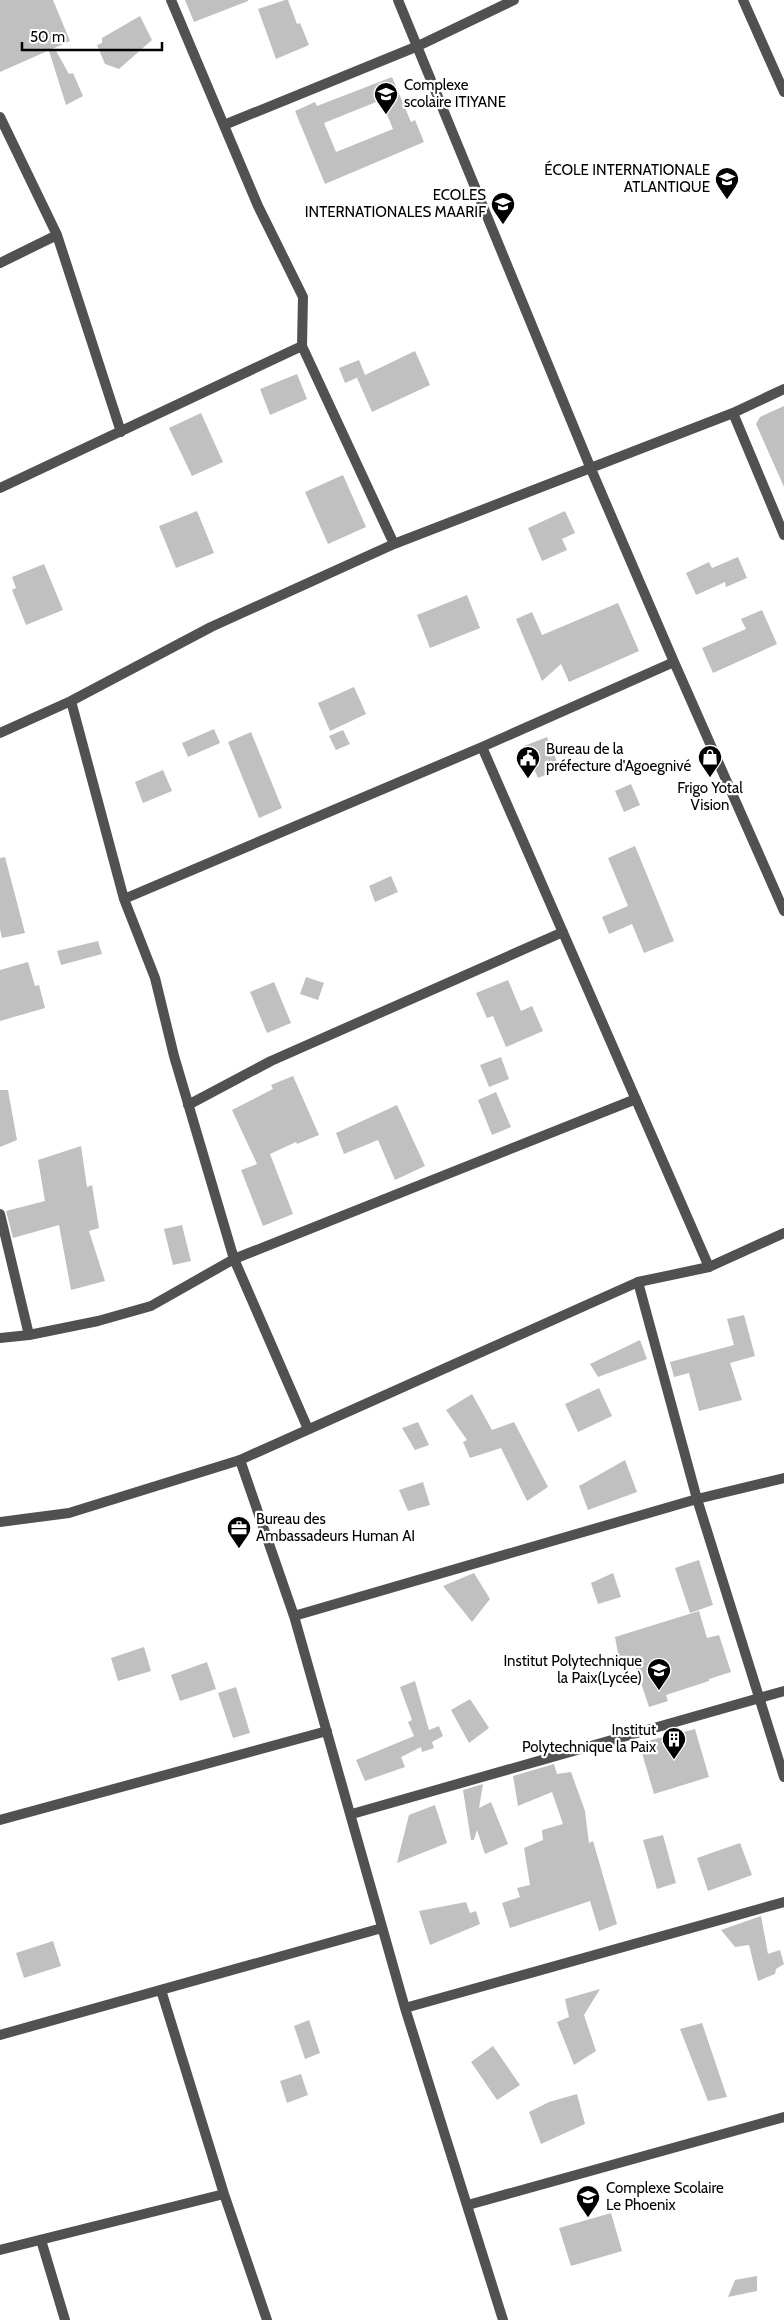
<svg xmlns="http://www.w3.org/2000/svg" width="784" height="2320" font-family="Cabin,sans-serif">
  <rect width="100%" height="100%" fill="#fff"/>
  <path fill="#c0c0c0" fill-rule="evenodd" d="M0 0H53L70 41 0 72Z
    M185 0H248V1L194 22Z
    M285 0H288L297 24 300 23 309 45 276 59 258 9Z
    M140 16 152 40 119 69 105 64 97 45 102 43V38Z
    M55 49 69 74 73 73 83 96 66 105 49 51Z
    M392 77 411 122 415 120 424 142 325 184 295 111 315 102 317 106ZM381 100 393 129 336 152 324 123Z
    M415 351 430 385 372 412 357 378 363 375 345 383 339 368 359 360 365 375Z
    M297 374 307 399 270 415 260 389Z
    M784 406V487L756 424 760 417Z
    M201 413 223 462 192 476 169 428Z
    M343 475 366 527 328 544 305 492Z
    M197 511 214 553 176 568 159 526Z
    M565 511 575 533 562 539 567 550 542 561 528 528Z
    M738 557 747 578 726 587 725 582 696 595 686 573 709 562 712 568Z
    M44 564 63 610 26 625 12 590 16 588 12 577Z
    M467 595 480 628 430 648 417 615Z
    M618 603 639 651 569 682 561 664 542 681 516 619 532 612 542 635Z
    M762 610 777 644 713 673 702 648 746 629 741 619Z
    M354 687 366 714 330 731 318 703Z
    M214 729 220 743 188 757 182 743Z
    M343 730 350 744 336 750 329 736Z
    M251 732 282 808 259 818 228 742Z
    M547 737 560 769 538 778 524 746Z
    M163 770 172 791 143 803 135 782Z
    M631 784 640 805 624 812 615 791Z
    M635 846 674 941 644 953 632 924 609 934 602 917 628 906 608 858Z
    M5 857 25 933 2 938 0 929V858Z
    M391 876 398 892 375 902 369 886Z
    M98 941 102 954 61 965 57 951Z
    M28 962 35 986 39 985 45 1008 0 1021V970Z
    M306 977 324 983 318 1000 300 994Z
    M508 980 521 1011 532 1006 543 1031 506 1047 493 1016 487 1018 476 993Z
    M274 982 291 1023 267 1033 250 992Z
    M501 1057 509 1079 489 1087 480 1065Z
    M293 1076 319 1135 297 1144 296 1142 270 1154 293 1214 263 1226 241 1170 257 1164 232 1110 273 1089 271 1085Z
    M0 1090H8L17 1140 0 1147Z
    M496 1092 511 1127 492 1135 478 1100Z
    M397 1105 425 1166 395 1180 378 1140 344 1154 336 1133Z
    M81 1146 87 1187 92 1185 99 1228 89 1231 105 1281 71 1290 59 1225 13 1238 6 1211 45 1201 38 1160Z
    M182 1225 191 1261 173 1265 164 1229Z
    M744 1315 755 1356 730 1363 742 1400 699 1411 689 1373 674 1377 670 1362 734 1345 727 1319Z
    M640 1340 647 1359 598 1377 590 1364Z
    M599 1388 612 1416 578 1432 565 1404Z
    M472 1394 492 1430 514 1422 548 1487 527 1501 501 1448 470 1458 463 1442 467 1440 446 1410Z
    M418 1422 429 1445 415 1450 402 1428Z
    M625 1460 637 1492 588 1510 579 1486Z
    M423 1482 430 1505 408 1511 399 1490Z
    M699 1560 713 1605 690 1613 675 1568Z
    M474 1573 490 1599 472 1622 443 1586Z
    M613 1573 621 1597 598 1604 591 1583Z
    M699 1611 707 1638 719 1635 731 1672 709 1679V1681L666 1695 668 1701 649 1707 634 1662 620 1664 615 1637Z
    M144 1647 151 1671 118 1681 111 1658Z
    M207 1662 216 1689 180 1701 171 1675Z
    M415 1681 429 1730 439 1726 443 1736 432 1742 434 1748 422 1752 421 1747 401 1757 405 1767 365 1781 356 1760 414 1736 408 1722 412 1720 400 1687Z
    M236 1687 250 1733 233 1738 218 1693Z
    M470 1699 489 1728 469 1743 451 1710Z
    M695 1729 709 1777 654 1794 639 1743Z
    M554 1764 557 1774 571 1772 585 1811 589 1843 593 1841 617 1924 599 1931 590 1901 510 1928 502 1903 520 1897 517 1888 530 1885 524 1848 543 1840 542 1830 563 1824 552 1792 518 1806 513 1776Z
    M483 1784 479 1808 491 1802 508 1844 485 1854 477 1830 474 1840H471L463 1790Z
    M435 1805 447 1843 397 1863 409 1815Z
    M663 1835 676 1883 657 1889 643 1840Z
    M740 1843 752 1875 708 1891 697 1858Z
    M466 1902 470 1913 476 1911 480 1924 430 1945 419 1911Z
    M761 1916 768 1954 780 1950 784 1964 776 1969 775 1974 758 1981 749 1945 735 1947 721 1930Z
    M53 1941 61 1966 24 1978 16 1953Z
    M600 1989 584 2015 596 2051 574 2065 557 2022 569 2017 565 1999Z
    M309 2020 320 2053 305 2059 294 2026Z
    M702 2023 727 2097 708 2101 680 2029Z
    M493 2046 520 2085 497 2100 471 2062Z
    M301 2074 308 2095 287 2103 280 2081Z
    M577 2094 585 2124 541 2144 529 2112 549 2102Z
    M611 2213 622 2251 571 2266 559 2228Z
    M757 2276V2291L728 2297 735 2280Z"/>
  <g fill="none" stroke-linecap="round" stroke-linejoin="round">
    <path stroke="#515151" stroke-width="10" d="M171 0 258 206 303 297 302 346 394 544
      M398 0 591 469 674 662 784 911
      M743 0 784 92
      M0 117 57 235 121 432
      M224 125 418 46 514 0
      M0 263 57 235
      M733 413 784 535
      M0 488 302 346
      M71 701 124 899 155 978 174 1056 234 1259 308 1429
      M0 733 71 701 211 627 394 544 733 413 784 389
      M482 747 709 1267
      M124 899 482 747 674 662
      M188 1105 271 1061 563 932
      M0 1214 29 1335
      M638 1282 697 1499 784 1777
      M0 1338 29 1335 98 1321 151 1306 234 1259 636 1099
      M240 1460 294 1616 405 2008 503 2320
      M294 1616 697 1499 784 1478
      M352 1814 784 1691
      M0 1820 327 1731
      M161 1990 224 2194 267 2320
      M405 2008 784 1902
      M0 2035 382 1928
      M468 2205 784 2117
      M41 2240 65 2320
      M0 2250 224 2194"/>
    <path stroke="#515151" stroke-width="10" d="M0 1522 69 1513 240 1460 638 1282 709 1267 784 1233"/>
  </g>
  <defs>
    <g id="school-pin" transform="scale(1.25)"><path d="M0 17L-7.5 6A9.5 9.5 0 1 1 7.5 6Z" fill="#000" stroke="#fff"/><path d="M0-5L7-2L0 1L-7-2ZM-4 1L0 2.5L4 1V4Q0 6-4 4Z" fill="#fff"/></g>
    <g id="shop-pin" transform="scale(1.25)"><path d="M0 17L-7.5 6A9.5 9.5 0 1 1 7.5 6Z" fill="#000" stroke="#fff"/><path d="M-5-2.5h2.3a2.7 3.5 0 0 1 5.4 0H5L5.5 6h-11ZM-1.5-2.5h3a1.5 2.3 0 0 0-3 0Z" fill="#fff"/></g>
    <g id="civic-pin" transform="scale(1.25)"><path d="M0 17L-7.5 6A9.5 9.5 0 1 1 7.5 6Z" fill="#000" stroke="#fff"/><path d="M-.6-6.5H3V-4.5H.6V-3L4-1V1h2V6H-6V1h2V-1L-.6-3ZM-1.2 2.5V6h2.4V2.5Z" fill="#fff"/></g>
    <g id="office-pin" transform="scale(1.25)"><path d="M0 17L-7.5 6A9.5 9.5 0 1 1 7.5 6Z" fill="#000" stroke="#fff"/><path d="M-6-3h4V-5.5h4V-3h4V5H-6ZM-1-4.5V-3h2v-1.5ZM-6 0V1H6V0Z" fill="#fff"/></g>
    <g id="building-pin" transform="scale(1.25)"><path d="M0 17L-7.5 6A9.5 9.5 0 1 1 7.5 6Z" fill="#000" stroke="#fff"/><path d="M-4-6H4V6H1V3H-1V6H-4ZM-2.5-4.3h1.7v1.8h-1.7ZM.8-4.3h1.7v1.8H.8ZM-2.5-1h1.7V.8h-1.7ZM.8-1h1.7V.8H.8Z" fill="#fff"/></g>
  </defs>
  <g fill-rule="evenodd">
    <use href="#school-pin" x="386" y="94"/>
    <use href="#school-pin" x="727" y="179"/>
    <use href="#school-pin" x="503" y="204"/>
    <use href="#shop-pin" x="710" y="757"/>
    <use href="#civic-pin" x="528" y="758"/>
    <use href="#office-pin" x="239" y="1528"/>
    <use href="#school-pin" x="659" y="1670"/>
    <use href="#building-pin" x="674" y="1739"/>
    <use href="#school-pin" x="588" y="2197"/>
  </g>
  <g text-anchor="middle" stroke-width="4.5" stroke-linejoin="round" paint-order="stroke">
    <g font-size="15" fill="#000" stroke="#fff" text-anchor="start">
      <text x="404" y="90">Complexe<tspan x="404" dy="17">scolaire ITIYANE</tspan></text>
      <text x="710" y="175" text-anchor="end">ÉCOLE INTERNATIONALE<tspan x="710" dy="17">ATLANTIQUE</tspan></text>
      <text x="486" y="200" text-anchor="end">ECOLES<tspan x="486" dy="17">INTERNATIONALES MAARIF</tspan></text>
      <text x="546" y="754">Bureau de la<tspan x="546" dy="17">préfecture d'Agoegnivé</tspan></text>
      <text x="710" y="793" text-anchor="middle">Frigo Yotal<tspan x="710" dy="17">Vision</tspan></text>
      <text x="256" y="1524">Bureau des<tspan x="256" dy="17">Ambassadeurs Human AI</tspan></text>
      <text x="642" y="1666" text-anchor="end">Institut Polytechnique<tspan x="642" dy="17">la Paix(Lycée)</tspan></text>
      <text x="656" y="1735" text-anchor="end">Institut<tspan x="656" dy="17">Polytechnique la Paix</tspan></text>
      <text x="606" y="2193">Complexe Scolaire<tspan x="606" dy="17">Le Phoenix</tspan></text>
    </g>
  </g>
  <path d="M22 42v8h140v-8" fill="none" stroke="#000000" stroke-width="2.5"/>
  <text x="30" y="42" font-size="15" fill="#000000" stroke="#ffffff" stroke-width="4" paint-order="stroke">50 m</text>
</svg>
